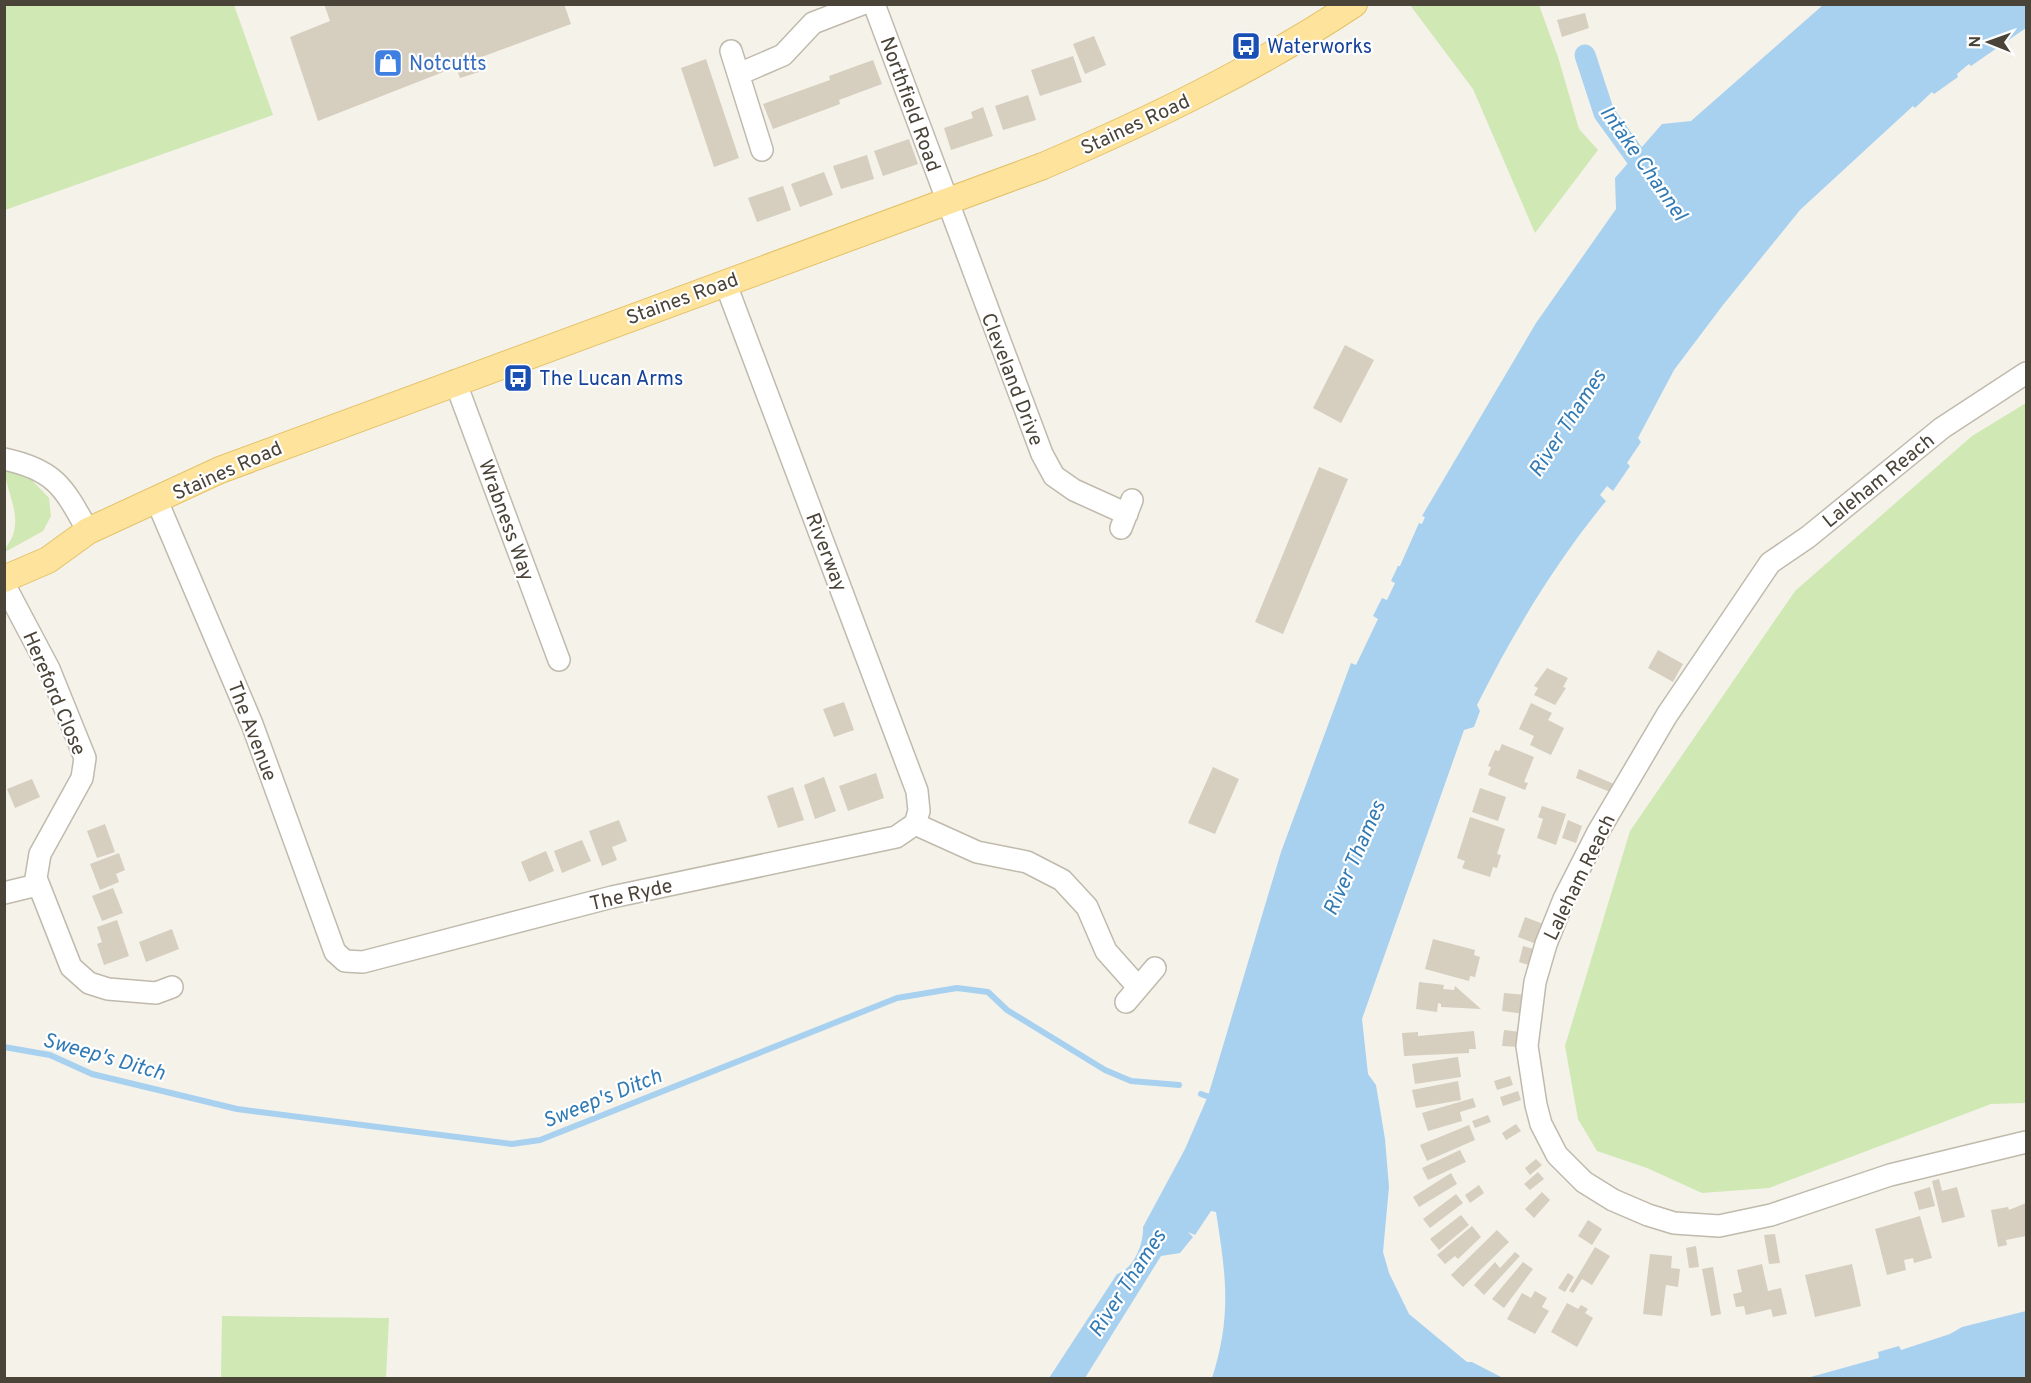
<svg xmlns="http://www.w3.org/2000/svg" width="2031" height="1383" font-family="Overpass,sans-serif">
  <rect width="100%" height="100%" fill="#f5f2ea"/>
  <path fill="#cfe8b4" d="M4 5H234L273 115 5 210Z
    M1410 5H1539L1558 57 1579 129 1598 150 1535 233 1473 89Z
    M2026 403V1103L1991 1104 1769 1188 1702 1193 1647 1168 1597 1151 1578 1119 1565 1046 1630 831 1795 591 1972 436Z
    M5 469 28 476 49 498 51 516 43 531 5 552C6 545 11 541 13 535 21 511 5 491 5 469Z
    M222 1316 389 1318 386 1378H221Z"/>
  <path fill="#a8d1f0" d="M1823 5H2026V28L1971 66 1969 64 1957 74 1958 77 1934 94 1932 92 1915 108 1913 106 1800 210 1723 305 1674 370 1638 438 1641 442 1627 463 1630 466 1613 491 1607 486 1600 495 1606 501C1555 563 1513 633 1477 705L1480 711 1474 727 1464 730 1362 1019 1368 1074 1376 1085 1385 1139 1389 1187 1383 1252 1389 1273 1409 1314 1467 1362H1472L1503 1378H1212C1232 1315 1226 1276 1216 1212L1211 1211 1195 1235 1188 1232 1193 1237 1180 1253 1161 1256 1085 1378H1049L1117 1274C1134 1269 1144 1243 1143 1227L1185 1149 1208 1096 1281 852 1351 663 1356 665 1378 619 1373 616 1382 598 1387 600 1395 583 1391 581 1398 566H1400L1419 523 1422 524 1425 517 1422 516 1536 323 1616 209 1615 178 1662 124 1691 121Z
    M2026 1311V1378H1807L1879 1358 1878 1352 1899 1346 1901 1350 1950 1334 1962 1327Z"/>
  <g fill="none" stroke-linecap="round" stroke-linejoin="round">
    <path stroke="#a8d1f0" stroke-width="6" d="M4 1047 50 1055 92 1074 237 1109 512 1144 540 1140 897 998 957 988 988 992 1007 1010 1105 1070 1131 1081 1179 1085
      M1201 1094 1215 1099"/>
    <path stroke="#a8d1f0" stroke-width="21" d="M1585 55 1604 113 1651 178"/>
  </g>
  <path fill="#d6cebf" d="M324 4H564L571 24 476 59 479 72 460 78 456 67 318 121 290 37 330 21Z
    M1585 13 1589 28 1562 37 1557 20Z
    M1094 36 1106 65 1085 74 1073 44Z
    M1073 56 1082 82 1040 96 1031 70Z
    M706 59 739 158 714 167 681 68Z
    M873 60 882 84 839 100 840 104 773 129 763 104 830 80 829 76Z
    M1028 95 1036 120 1003 130 995 106Z
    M983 107 993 136 951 150 944 128 973 118 971 112Z
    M909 139 918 164 883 176 874 151Z
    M867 155 874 179 841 189 833 166Z
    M824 172 833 195 800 207 791 184Z
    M783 186 791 210 757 222 748 198Z
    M1345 345 1374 360 1341 423 1313 408Z
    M1319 467 1348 479 1283 634 1255 622Z
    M1658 650 1683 664 1673 682 1648 668Z
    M1547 668 1568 678 1563 687 1566 688 1555 705 1534 695 1538 688 1534 686Z
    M844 702 854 730 834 737 823 709Z
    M1531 703 1552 713 1548 720 1564 728 1551 755 1530 745 1534 736 1519 729Z
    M1502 744 1534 757 1524 782 1528 783 1525 790 1488 775 1491 767 1488 766 1495 750 1499 751Z
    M1213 767 1239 779 1215 834 1188 823Z
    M1579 769 1614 784 1610 792 1576 778Z
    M876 773 884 798 848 811 839 786Z
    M824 777 836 811 815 819 804 785Z
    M32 779 40 797 15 808 7 789Z
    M793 787 804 820 778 828 767 796Z
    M1480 788 1506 797 1498 821 1472 812Z
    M1542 806 1566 814 1556 845 1537 838 1543 819 1538 817Z
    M1470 817 1505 829 1497 854 1501 855 1497 868 1493 867 1490 877 1462 868 1465 861 1457 858Z
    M619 820 627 841 612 847 617 860 602 866 589 831Z
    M1568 820 1582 826 1576 843 1562 838Z
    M105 824 115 852 97 858 87 831Z
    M582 840 591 861 562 873 554 851Z
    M546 851 554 871 529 882 521 862Z
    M119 853 125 870 116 874 119 882 100 890 90 864Z
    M113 888 123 913 102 921 92 896Z
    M1525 917 1546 925 1539 945 1518 937Z
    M117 920 129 956 104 965 97 944 102 942 97 927Z
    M172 929 179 949 146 962 139 942Z
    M1433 939 1475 950 1474 955 1480 957 1475 977 1470 976 1469 981 1425 969Z
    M1523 946 1537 950 1532 966 1519 962Z
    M1419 982 1444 985 1443 989 1454 990 1455 986 1481 1009 1441 1007V1004L1438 1003 1437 1012 1416 1009Z
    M1504 993 1526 995 1524 1014 1502 1011Z
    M1504 1030 1520 1032 1518 1047 1502 1046Z
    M1474 1031 1476 1049H1469V1053L1404 1056 1402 1033 1418 1032V1036Z
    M1458 1057 1461 1077 1415 1084 1412 1064Z
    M1510 1076 1513 1085 1497 1090 1494 1081Z
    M1458 1081 1461 1100 1416 1108 1412 1090Z
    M1518 1091 1521 1100 1503 1106 1500 1097Z
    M1473 1098 1476 1107 1460 1112 1462 1121 1428 1131 1422 1113Z
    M1488 1115 1491 1122 1475 1128 1472 1121Z
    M1516 1124 1521 1131 1506 1140 1502 1133Z
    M1469 1125 1475 1140 1427 1161 1420 1145Z
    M1460 1150 1466 1162 1428 1180 1422 1168Z
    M1536 1159 1542 1165 1530 1175 1525 1168Z
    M1538 1172 1544 1179 1530 1190 1524 1184Z
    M1451 1173 1457 1184 1419 1207 1413 1197Z
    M1939 1179 1942 1191 1957 1187 1965 1217 1942 1223 1932 1181Z
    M1479 1185 1484 1193 1470 1203 1465 1195Z
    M1930 1187 1935 1206 1919 1210 1914 1192Z
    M1542 1192 1550 1200 1534 1218 1525 1209Z
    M1456 1194 1463 1203 1430 1228 1423 1219Z
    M2026 1203V1236L2006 1240 2007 1245 1998 1247 1991 1210 2008 1207 2009 1210Z
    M1461 1215 1469 1225 1439 1250 1430 1239Z
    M1920 1216 1932 1258 1914 1263 1913 1258 1904 1260 1906 1270 1887 1275 1875 1229Z
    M1588 1220 1602 1229 1592 1245 1578 1236Z
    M1472 1226 1481 1237 1458 1259 1455 1256 1445 1264 1437 1255Z
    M1497 1230 1509 1242 1463 1287 1451 1275Z
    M1775 1234 1780 1263 1769 1264 1764 1235Z
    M1696 1246 1699 1267 1689 1268 1686 1248Z
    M1595 1247 1610 1256 1592 1285 1582 1279 1573 1293 1569 1291Z
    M1515 1252 1520 1256 1484 1295 1474 1285 1495 1262 1500 1268Z
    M1650 1254 1672 1256 1671 1268 1680 1269 1678 1287 1666 1285 1662 1316 1643 1314Z
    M1523 1262 1533 1269 1504 1308 1492 1299Z
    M1762 1264 1768 1291 1781 1288 1787 1314 1773 1317 1771 1309 1746 1315 1744 1306 1736 1307 1733 1294 1742 1292 1737 1270Z
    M1852 1264 1861 1306 1815 1317 1805 1275Z
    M1713 1267 1721 1314 1711 1316 1702 1269Z
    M1568 1273 1574 1277 1565 1292 1558 1288Z
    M1535 1291 1547 1298 1542 1307 1549 1311 1535 1334 1507 1319 1522 1293 1531 1298Z
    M1567 1303 1578 1309 1581 1305 1588 1309 1585 1313 1593 1318 1577 1347 1551 1332Z"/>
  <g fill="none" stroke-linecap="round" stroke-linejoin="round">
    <g stroke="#c0baac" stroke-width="24">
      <path id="minor" d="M874 4 1042 454 1054 476 1074 490 1127 514
        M731 51 762 150
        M739 74 783 55 813 23 862 4
        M725 282 917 791 919 811 915 824
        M2026 373 1942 428 1808 537 1770 563 1667 715 1598 832 1564 899 1546 944 1535 982 1527 1046 1536 1105 1541 1124 1557 1155 1584 1182 1613 1200 1648 1215 1674 1223 1719 1226 1771 1215 1890 1175 2026 1142
        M455 381 559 660
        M4 459C56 470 64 488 88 531
        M157 501 252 724 335 952 345 961 363 962 612 897 896 837 915 824
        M1121 528 1132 500
        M4 584 49 669 85 758 82 778 40 854 36 878 71 967 89 983 108 989 156 993 172 987
        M915 824 977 852 1027 862 1062 880 1087 907 1106 951 1138 987
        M4 893 37 885
        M1126 1002 1155 968"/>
    </g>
    <g stroke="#e3c26a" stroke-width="28">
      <path id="major" d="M4 579 48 560 88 531 220 470 1043 166C1150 120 1256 69 1354 4"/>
    </g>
    <use href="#minor" stroke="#fff" stroke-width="21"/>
    <use href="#major" stroke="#fde39b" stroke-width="26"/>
  </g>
  <defs>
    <g id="bus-square" transform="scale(1.5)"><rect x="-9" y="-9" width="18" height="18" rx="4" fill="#1a4fb4" stroke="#fff"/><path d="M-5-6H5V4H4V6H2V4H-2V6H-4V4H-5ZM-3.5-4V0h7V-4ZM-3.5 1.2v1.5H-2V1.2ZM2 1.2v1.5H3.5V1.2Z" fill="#fff"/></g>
    <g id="shop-square" transform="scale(1.5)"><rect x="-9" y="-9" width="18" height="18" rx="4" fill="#3f7fe0" stroke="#fff"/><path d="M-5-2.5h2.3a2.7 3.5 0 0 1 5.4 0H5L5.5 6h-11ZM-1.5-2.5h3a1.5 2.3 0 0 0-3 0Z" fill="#fff"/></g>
  </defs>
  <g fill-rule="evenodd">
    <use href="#bus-square" x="1246" y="46"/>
    <use href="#shop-square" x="388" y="63"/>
    <use href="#bus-square" x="518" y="378"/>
  </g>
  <g text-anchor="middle" stroke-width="4.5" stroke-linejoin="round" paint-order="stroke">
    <g font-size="20" fill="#164399" stroke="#fff" text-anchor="start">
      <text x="1267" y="53">Waterworks</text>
      <text x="539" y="385">The Lucan Arms</text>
    </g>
    <g font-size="20" fill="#366cbe" stroke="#fff" text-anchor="start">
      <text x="409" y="70">Notcutts</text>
    </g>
    <g font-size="20" fill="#494338" stroke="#fff">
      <text transform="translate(911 104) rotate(70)" y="7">Northfield Road</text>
      <text transform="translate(1135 124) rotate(-25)" y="7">Staines Road</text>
      <text transform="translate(682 298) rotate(-20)" y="7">Staines Road</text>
      <text transform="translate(1013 379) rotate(69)" y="7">Cleveland Drive</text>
      <text transform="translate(227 470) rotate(-24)" y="7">Staines Road</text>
      <text transform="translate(1878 480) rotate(-39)" y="7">Laleham Reach</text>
      <text transform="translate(507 520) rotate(70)" y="7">Wrabness Way</text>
      <text transform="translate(827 552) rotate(69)" y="7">Riverway</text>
      <text transform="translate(55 693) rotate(67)" y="7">Hereford Close</text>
      <text transform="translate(253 731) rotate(69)" y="7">The Avenue</text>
      <text transform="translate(1579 877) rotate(-64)" y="7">Laleham Reach</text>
      <text transform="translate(631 894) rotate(-13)" y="7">The Ryde</text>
    </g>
    <g font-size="21" font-style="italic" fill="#317ab4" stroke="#fff">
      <text transform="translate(1644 163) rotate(55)" y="7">Intake Channel</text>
      <text transform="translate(1567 423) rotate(-57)" y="7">River Thames</text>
      <text transform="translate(1354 858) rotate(-66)" y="7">River Thames</text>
      <text transform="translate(104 1056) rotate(16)" y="7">Sweep's Ditch</text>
      <text transform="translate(602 1098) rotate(-22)" y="7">Sweep's Ditch</text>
      <text transform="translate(1127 1283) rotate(-57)" y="7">River Thames</text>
    </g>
  </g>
  <rect width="2031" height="1383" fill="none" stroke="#494338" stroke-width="12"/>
  <g transform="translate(1989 42) rotate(271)" stroke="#ffffff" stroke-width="4.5" paint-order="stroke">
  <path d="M0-4.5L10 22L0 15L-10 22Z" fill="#494338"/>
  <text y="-9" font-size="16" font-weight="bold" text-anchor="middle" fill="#494338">N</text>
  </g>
</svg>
